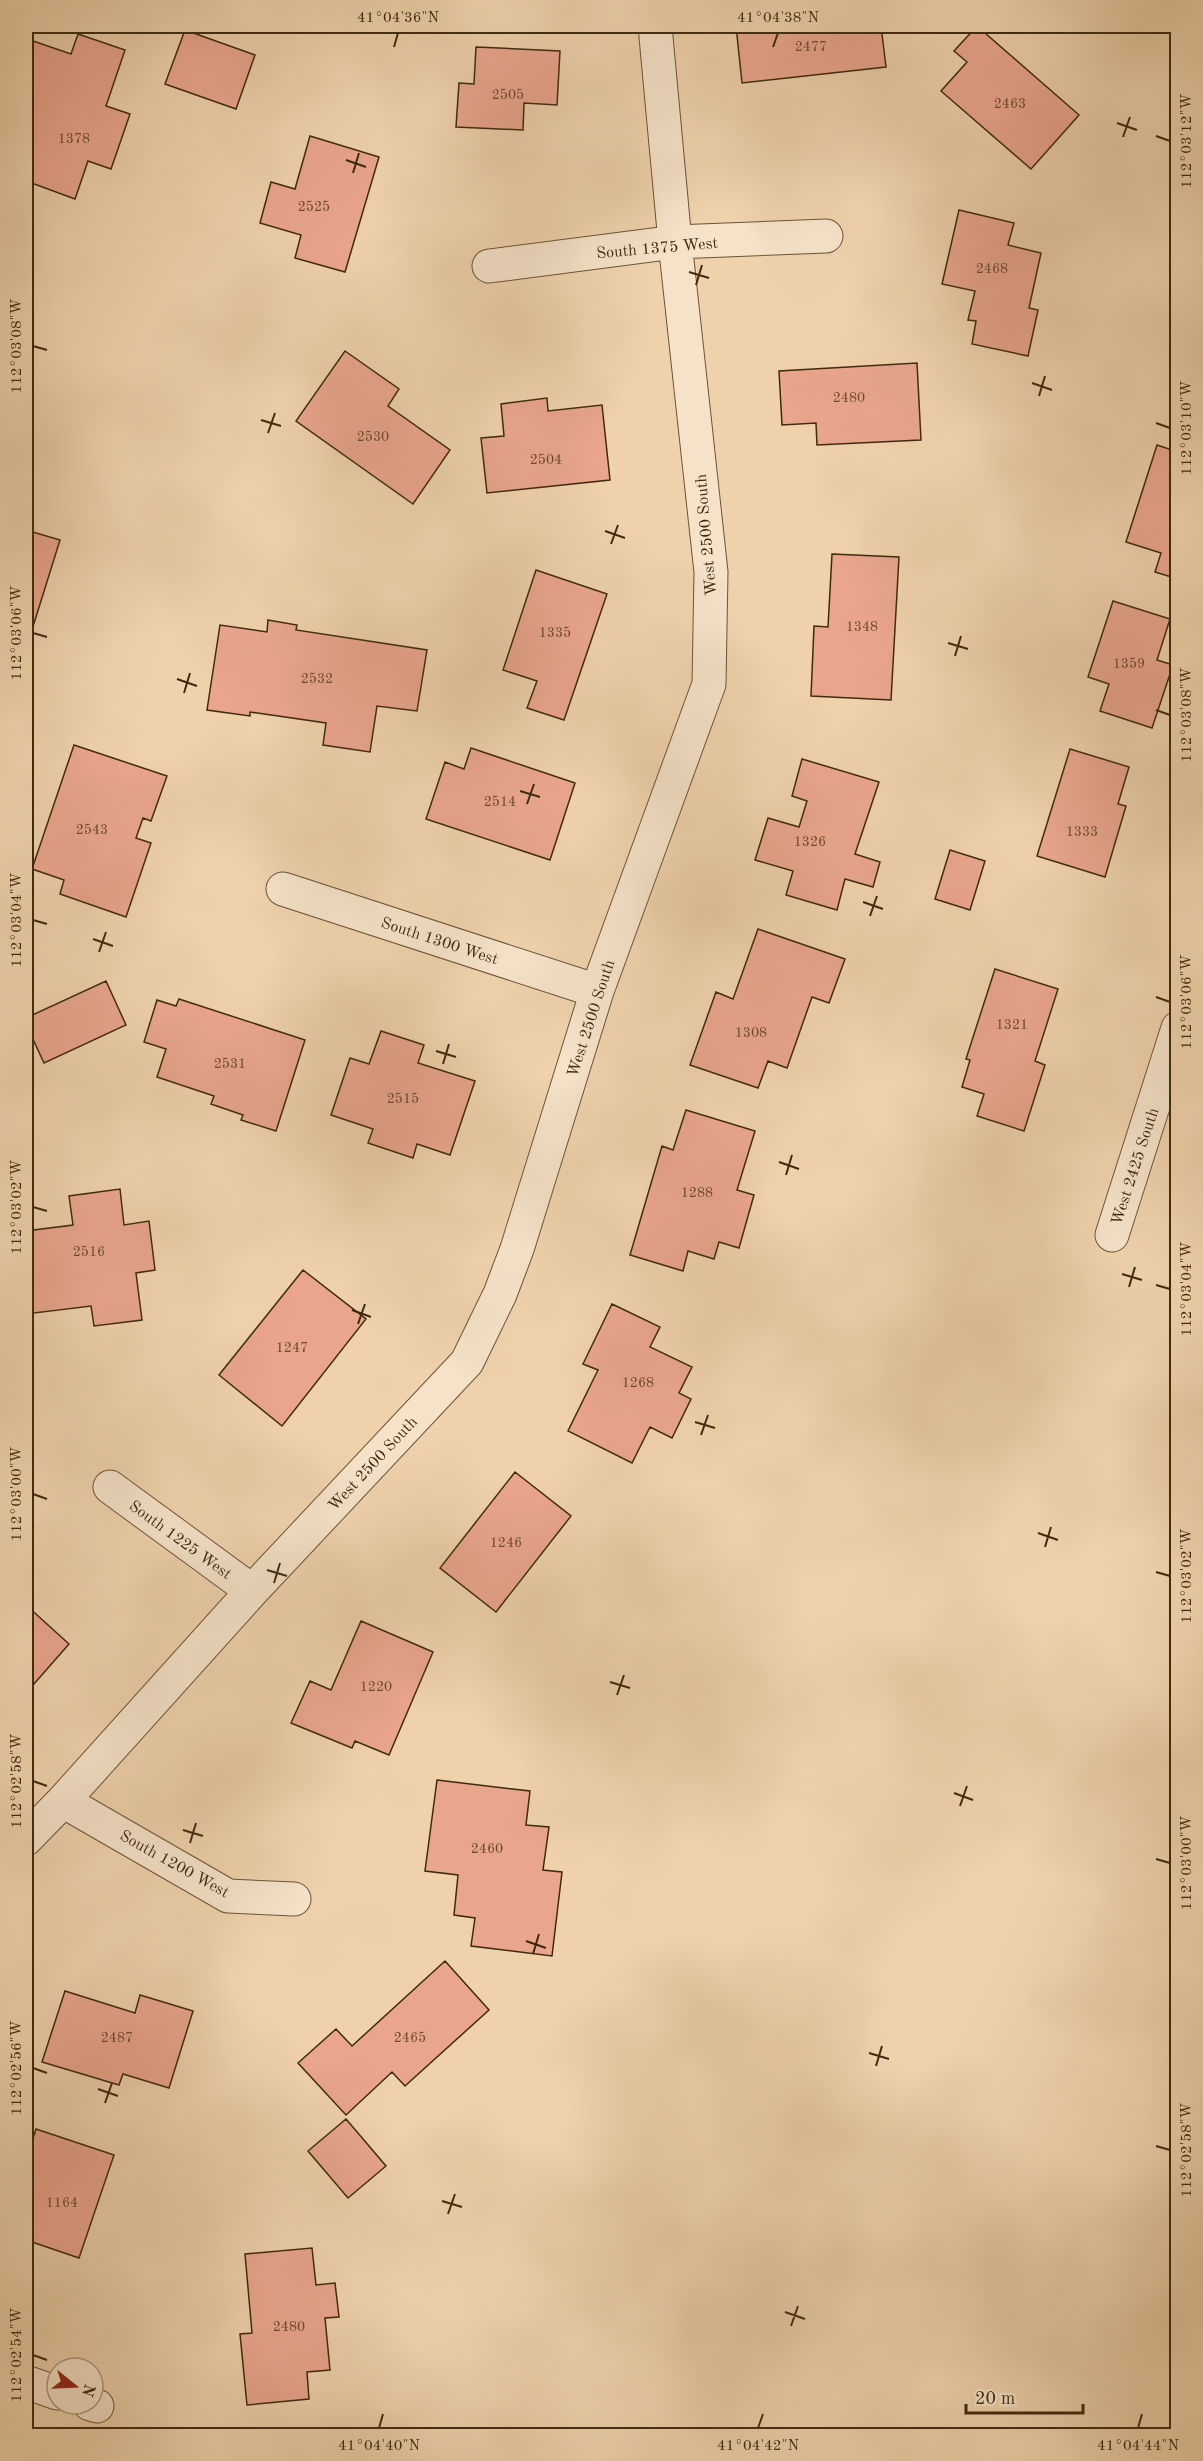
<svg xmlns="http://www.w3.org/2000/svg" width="1203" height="2461" font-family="'Old Standard TT',serif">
  <rect width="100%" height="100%" fill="#efd2ac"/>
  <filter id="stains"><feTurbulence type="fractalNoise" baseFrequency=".00333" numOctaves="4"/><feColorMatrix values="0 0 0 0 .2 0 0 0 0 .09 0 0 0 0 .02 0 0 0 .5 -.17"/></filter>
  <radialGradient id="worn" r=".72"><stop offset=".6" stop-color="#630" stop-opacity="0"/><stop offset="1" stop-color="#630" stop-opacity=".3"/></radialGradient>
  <path fill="#eaa68d" stroke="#3f2a0f" stroke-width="1.5" d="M736 26H881L886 67 742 83Z
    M977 26 1079 115 1031 169 941 91 967 62 954 51Z
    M185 30 255 55 236 109 165 84Z
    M78 34 125 50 106 106 130 114 111 169 88 161 75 199 26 181V63L33 41 71 54Z
    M476 47 560 51 557 105 524 103 523 130 456 127 459 83 474 84Z
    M310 136 379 157 345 272 295 258 301 235 260 223 271 182 295 189Z
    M959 210 1014 223 1008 245 1041 253 1029 308 1038 310 1028 356 972 344 976 321 968 320 975 291 942 284Z
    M345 351 399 389 388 406 450 450 413 504 296 421Z
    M917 363 921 440 817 445 816 423 782 425 779 371Z
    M1178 382V408L1170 406Z
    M547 398 548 411 602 405 610 480 487 493 481 438 504 436 501 404Z
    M1157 445 1178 452V579L1155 572 1161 553 1126 542Z
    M26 530 60 540 26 649Z
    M832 554 899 557 891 700 811 696 814 626 828 627Z
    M536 570 607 594 564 720 527 708 537 681 503 670Z
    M1113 601 1170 619 1157 660 1173 665 1152 728 1100 711 1109 684 1088 677Z
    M268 620 297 625 296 630 427 650 417 711 377 706 370 752 323 745 326 723 250 712V716L207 710 220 625 267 632Z
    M74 745 167 776 151 821 143 818 136 838 151 843 126 917 60 894 64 880 32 869Z
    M471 748 575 783 550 860 426 819 445 762 464 769Z
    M1070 749 1129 767 1118 804 1126 806 1105 877 1037 856Z
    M802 759 879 782 855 854 880 862 873 887 845 879 837 910 786 895 793 871 755 860 768 818 799 827 807 801 792 796Z
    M950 850 985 861 970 910 935 899Z
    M758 929 845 959 829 1003 812 997 787 1068 768 1061 758 1088 690 1065 716 992 733 999Z
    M995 969 1058 989 1035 1061 1045 1065 1024 1131 977 1116 984 1094 962 1087 970 1060 966 1059Z
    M106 981 126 1025 44 1063 26 1024V1018Z
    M179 999 305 1040 276 1131 241 1120 243 1115 211 1104 214 1096 157 1077 166 1049 144 1042 157 1000 176 1006Z
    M381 1031 424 1045 418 1063 475 1081 450 1155 417 1144 413 1158 368 1143 373 1129 331 1115 350 1058 369 1064Z
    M686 1110 755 1131 737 1190 754 1195 739 1248 719 1242 714 1259 688 1251 683 1271 630 1255 662 1146 673 1150Z
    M120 1189 124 1225 149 1221 155 1270 136 1273 142 1320 94 1326 91 1306 26 1314V1231L73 1225 69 1196Z
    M303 1270 366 1319 282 1426 219 1375Z
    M612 1304 660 1327 650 1347 692 1367 679 1393 691 1399 672 1438 650 1427 632 1463 568 1431 598 1370 583 1364Z
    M515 1472 571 1516 496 1612 440 1568Z
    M26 1605 69 1644 26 1693Z
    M361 1621 433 1652 389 1755 355 1741 352 1748 291 1723 310 1681 331 1690Z
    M437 1780 530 1791 526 1825 549 1827 543 1870 562 1872 552 1956 471 1946 475 1918 454 1915 458 1875 425 1871Z
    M445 1961 489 2010 405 2086 392 2072 346 2115 298 2063 336 2029 352 2046Z
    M65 1991 135 2013 140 1995 193 2011 169 2088 123 2074 119 2085 42 2062Z
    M346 2119 386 2166 348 2198 308 2151Z
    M36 2129 114 2155 79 2258 32 2242 26 2261V2161Z
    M312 2248 316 2285 335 2283 339 2317 325 2318 330 2370 307 2372 309 2399 247 2405 240 2334 252 2333 245 2254Z"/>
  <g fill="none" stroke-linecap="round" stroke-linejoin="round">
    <g stroke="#6b5436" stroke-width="35">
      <path id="minor" d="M489 266 675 242 826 236
        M283 889 597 991
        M1112 1235 1178 1028
        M110 1487 252 1591
        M63 1801 228 1896 294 1899
        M26 1839 63 1801 252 1591 467 1362 500 1294 517 1249 597 991 709 684 711 572 675 242 655 26
        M26 2382 57 2393
        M90 2404 97 2406"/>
    </g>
    <use href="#minor" stroke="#f5e2c9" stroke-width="33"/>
  </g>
  <path fill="none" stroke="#3f2a0f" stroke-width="2" d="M394 47 398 33M773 47 778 33M1117 123 1137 130M1156 136 1170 141M1123 137 1130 117M346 160 366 167M353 173 359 153M689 272 709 278M696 285 702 265M33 346 47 350M1032 383 1052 390M1039 396 1045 376M261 420 281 426M1156 423 1170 428M268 433 275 413M605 531 625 538M611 544 618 525M33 633 47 637M948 643 968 649M955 656 961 636M177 679 197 686M184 693 190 673M1156 710 1170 715M520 791 540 797M527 804 534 784M863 902 883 909M870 916 877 896M33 920 47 924M93 939 113 946M99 952 106 932M1156 997 1170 1002M436 1051 456 1057M443 1064 449 1044M779 1162 799 1169M786 1175 792 1155M33 1207 47 1211M1122 1274 1142 1280M1156 1285 1170 1289M1129 1287 1135 1267M352 1310 371 1317M358 1324 365 1304M695 1422 715 1428M701 1435 708 1415M33 1494 47 1499M1038 1533 1058 1540M1045 1547 1051 1527M267 1570 287 1576M1156 1572 1170 1576M274 1583 280 1563M610 1682 630 1688M617 1695 624 1675M33 1781 47 1786M954 1793 973 1800M960 1806 967 1786M183 1830 203 1836M190 1843 196 1823M1156 1859 1170 1863M526 1941 546 1948M533 1954 539 1934M869 2053 889 2059M876 2066 882 2046M33 2068 47 2073M98 2089 118 2096M105 2103 112 2083M1156 2146 1170 2150M442 2201 462 2207M448 2214 455 2194M785 2312 805 2319M791 2326 798 2306M33 2355 47 2360M379 2428 383 2414M758 2428 763 2414M1138 2428 1142 2414"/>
  <g text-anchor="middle" stroke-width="6" stroke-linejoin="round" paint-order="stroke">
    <g font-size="14" fill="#6a492e">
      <text x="811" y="51">2477</text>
      <text x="508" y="99">2505</text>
      <text x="1010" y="108">2463</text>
      <text x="74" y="143">1378</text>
      <text x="314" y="211">2525</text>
      <text x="992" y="273">2468</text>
      <text x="849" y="402">2480</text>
      <text x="373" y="441">2530</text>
      <text x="546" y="464">2504</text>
      <text x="862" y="631">1348</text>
      <text x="555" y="637">1335</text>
      <text x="1129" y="668">1359</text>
      <text x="317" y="683">2532</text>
      <text x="500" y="806">2514</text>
      <text x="92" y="834">2543</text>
      <text x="1082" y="836">1333</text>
      <text x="810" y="846">1326</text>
      <text x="1012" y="1029">1321</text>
      <text x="751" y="1037">1308</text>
      <text x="230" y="1068">2531</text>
      <text x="403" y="1103">2515</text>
      <text x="697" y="1197">1288</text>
      <text x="89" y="1256">2516</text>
      <text x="292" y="1352">1247</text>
      <text x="638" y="1387">1268</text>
      <text x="506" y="1547">1246</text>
      <text x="376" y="1691">1220</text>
      <text x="487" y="1853">2460</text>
      <text x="117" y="2042">2487</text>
      <text x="410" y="2042">2465</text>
      <text x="62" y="2207">1164</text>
      <text x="289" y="2331">2480</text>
    </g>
    <g font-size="16" fill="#3f2a0f" stroke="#f5e2c9">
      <text transform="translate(657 247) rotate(-5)" y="6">South 1375 West</text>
      <text transform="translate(705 535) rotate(-95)" y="6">West 2500 South</text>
      <text transform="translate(440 940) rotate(18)" y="6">South 1300 West</text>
      <text transform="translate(590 1018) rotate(-72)" y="6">West 2500 South</text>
      <text transform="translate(1134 1166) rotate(-72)" y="6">West 2425 South</text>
      <text transform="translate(372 1463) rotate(-47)" y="6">West 2500 South</text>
      <text transform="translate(181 1539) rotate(36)" y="6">South 1225 West</text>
      <text transform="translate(175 1863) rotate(29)" y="6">South 1200 West</text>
    </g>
  </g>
  <rect width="1203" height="2461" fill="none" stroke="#efd2ac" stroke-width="66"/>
  <g transform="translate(75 2386) rotate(108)"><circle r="28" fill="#f5e2c9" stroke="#ac987f" stroke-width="1.5"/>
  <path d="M0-4.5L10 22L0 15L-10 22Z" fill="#8f2418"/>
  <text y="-9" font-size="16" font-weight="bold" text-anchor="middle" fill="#3f2a0f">N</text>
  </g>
  <path d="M966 2404v9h117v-9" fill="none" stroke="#3f2a0f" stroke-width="3"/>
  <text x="975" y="2404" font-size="18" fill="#3f2a0f" stroke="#f5e2c9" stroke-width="4.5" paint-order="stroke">20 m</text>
  <rect x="33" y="33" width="1137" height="2395" fill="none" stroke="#3f2a0f" stroke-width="2"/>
  <g font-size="15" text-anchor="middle" fill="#3f2a0f">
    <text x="398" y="22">41°04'36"N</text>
    <text x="778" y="22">41°04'38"N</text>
    <text transform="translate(1186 141) rotate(-90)" y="5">112°03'12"W</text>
    <text transform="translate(16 346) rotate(-90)" y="5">112°03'08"W</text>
    <text transform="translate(1186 428) rotate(-90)" y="5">112°03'10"W</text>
    <text transform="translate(16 633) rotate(-90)" y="5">112°03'06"W</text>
    <text transform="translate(1186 715) rotate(-90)" y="5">112°03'08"W</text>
    <text transform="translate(16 920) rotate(-90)" y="5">112°03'04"W</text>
    <text transform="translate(1186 1002) rotate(-90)" y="5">112°03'06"W</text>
    <text transform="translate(16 1207) rotate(-90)" y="5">112°03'02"W</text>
    <text transform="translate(1186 1289) rotate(-90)" y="5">112°03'04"W</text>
    <text transform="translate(16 1494) rotate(-90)" y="5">112°03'00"W</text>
    <text transform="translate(1186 1576) rotate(-90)" y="5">112°03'02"W</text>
    <text transform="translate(16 1781) rotate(-90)" y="5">112°02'58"W</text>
    <text transform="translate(1186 1863) rotate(-90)" y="5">112°03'00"W</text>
    <text transform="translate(16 2068) rotate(-90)" y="5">112°02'56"W</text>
    <text transform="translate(1186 2150) rotate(-90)" y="5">112°02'58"W</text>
    <text transform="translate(16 2355) rotate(-90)" y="5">112°02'54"W</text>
    <text x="379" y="2450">41°04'40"N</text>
    <text x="758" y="2450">41°04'42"N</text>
    <text x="1138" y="2450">41°04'44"N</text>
  </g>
  <rect width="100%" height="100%" filter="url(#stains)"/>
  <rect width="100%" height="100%" fill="url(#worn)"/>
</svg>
